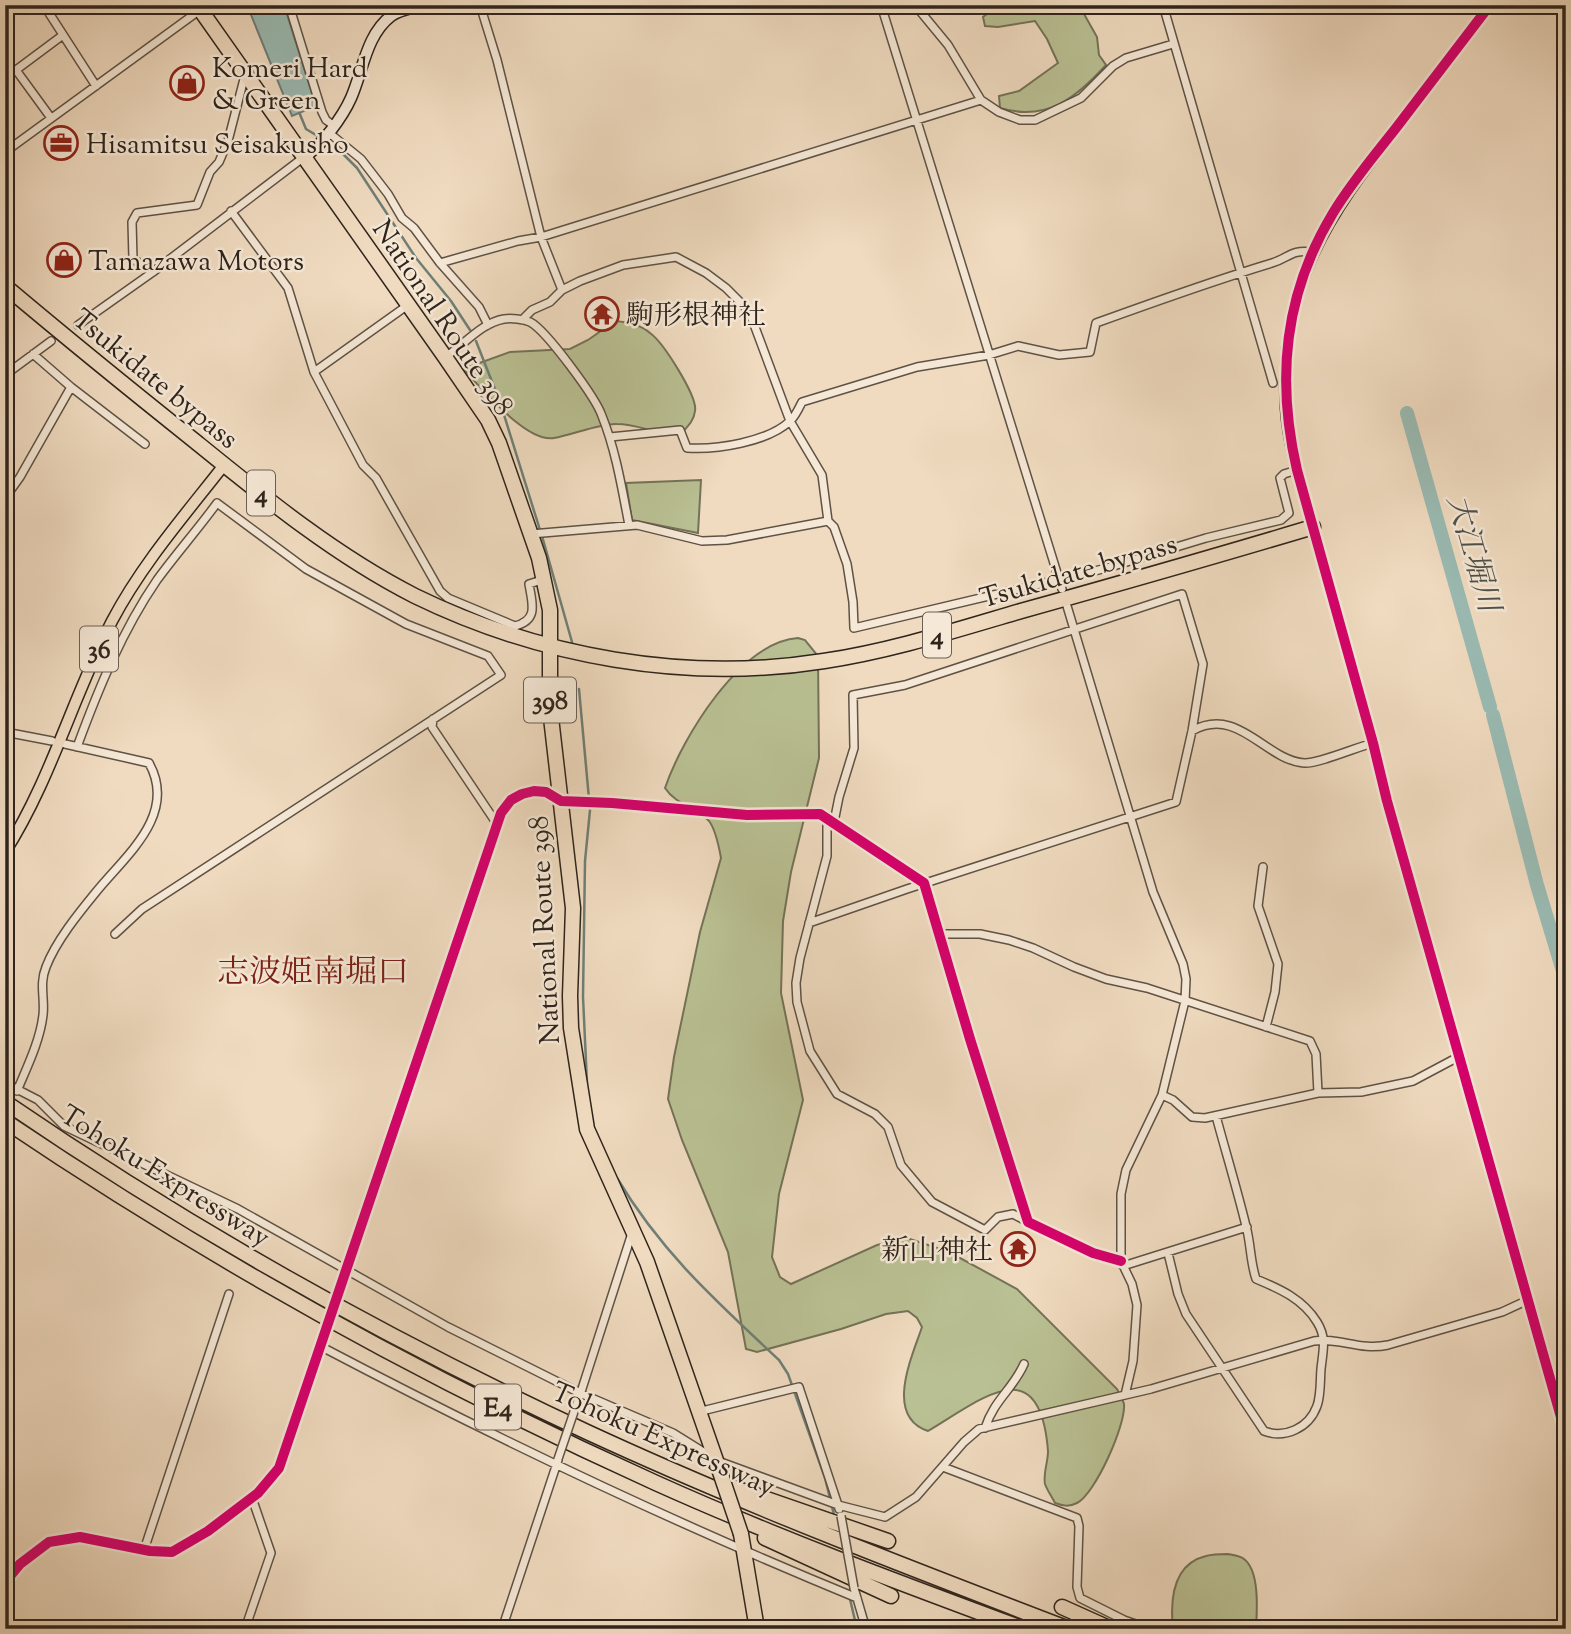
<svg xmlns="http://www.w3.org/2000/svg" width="1571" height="1634" font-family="'Sorts Mill Goudy','Noto Serif JP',serif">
  <rect width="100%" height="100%" fill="#f0dbc0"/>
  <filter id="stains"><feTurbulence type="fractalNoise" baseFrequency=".00286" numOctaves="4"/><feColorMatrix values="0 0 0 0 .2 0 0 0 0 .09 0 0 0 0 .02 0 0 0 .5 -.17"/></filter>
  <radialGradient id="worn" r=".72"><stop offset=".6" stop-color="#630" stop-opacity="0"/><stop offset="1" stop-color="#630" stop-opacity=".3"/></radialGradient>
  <path fill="#b9c093" stroke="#747258" stroke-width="2" d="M999 5H1079L1097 37 1099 55 1106 65C1076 98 1047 122 1000 108L999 96 1019 91 1058 63 1047 39 1035 21 998 27 985 26 983 17Z
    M615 321C627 322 640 324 650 333 663 342 698 397 695 411 694 421 687 427 681 434 659 436 639 424 617 424 601 423 572 435 554 438 526 443 482 388 463 369L510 352 570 349 588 340Z
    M701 480 698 533 632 520 626 483Z
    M798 638 805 640 818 656 819 758 791 872 783 921 781 993 803 1100 779 1194 772 1257 780 1277 791 1284 877 1245 907 1238 949 1252 1017 1289 1117 1389C1119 1393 1123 1400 1124 1404 1126 1425 1095 1494 1077 1503 1069 1507 1063 1506 1055 1503 1052 1497 1047 1490 1045 1484 1043 1474 1048 1462 1048 1451 1040 1348 982 1399 928 1431 884 1416 912 1357 922 1327L917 1318 908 1311 886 1314 841 1329 757 1352 746 1349 728 1252 682 1140 668 1099 674 1057 700 932 721 858C719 847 716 830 709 821 696 807 676 805 665 788 682 738 740 642 798 638Z
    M1228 1554C1233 1555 1241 1556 1244 1559 1260 1571 1257 1611 1256 1629H1173C1170 1600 1173 1564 1206 1556 1213 1554 1221 1554 1228 1554Z"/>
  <path fill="#9abbb3" stroke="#6f7f77" stroke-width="2" d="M247 5H284L316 106 292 116Z"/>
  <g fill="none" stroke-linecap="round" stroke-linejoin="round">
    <path stroke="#6f7f77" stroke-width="2.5" d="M299 112 306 129 321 138
      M326 142 338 149 357 168 416 258 451 301 470 330
      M476 341 500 402 540 530
      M542 536 572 642
      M579 689 590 810 585 861 583 997 587 1083
      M617 1178C662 1253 716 1301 779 1360L788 1374 825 1478 834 1515
      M850 1599 857 1629"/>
    <path stroke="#9abbb3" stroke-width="14" d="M1407 413 1490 707
      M1493 715 1537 885 1566 981"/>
    <g stroke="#5f5245" stroke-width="10">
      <path id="street" d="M289 5 322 112 326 120 333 125
        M480 5 497 60 541 237 562 290
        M881 5 1062 589
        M915 5 948 45 981 100 999 112 1020 120H1035L1081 98 1113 66 1126 58 1173 44
        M1163 5 1273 383
        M49 13 96 86
        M51 118 16 70 63 35
        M328 132 361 159 388 194 402 218 414 228 440 263 479 307 488 325
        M5 152 200 10
        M231 211 288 288 314 372 363 465 376 478 440 591 448 598 515 626C539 620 532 603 529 584L545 579
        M440 263 518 241 541 237 981 100
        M153 272 133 259 132 222 137 213 197 205 210 172 219 162 228 141 245 75
        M522 320 532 310 550 302 562 290 580 281 623 265 676 257 706 273 726 288 749 311 790 421 822 475 828 521 834 527 847 564 853 602 854 628 1107 568 1206 538 1281 520 1289 513 1280 478 1284 474 1297 470
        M78 325 153 272 304 157
        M33 354 71 387 145 444
        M445 357C464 345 481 323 504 319 511 318 523 319 530 322 546 330 596 398 602 416 616 451 622 489 629 525
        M314 372 408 305
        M5 375 51 341
        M610 437 680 430 687 448C716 450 768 442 790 421 795 417 799 408 802 402L917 367 989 355 1018 346 1059 355 1090 352 1096 323C1154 302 1212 281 1272 263 1289 258 1291 249 1312 252
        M5 498 20 477 71 387
        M1313 527 1387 801 1460 1056 1467 1090 1566 1435
        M531 534 637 525 702 541 727 540 828 521
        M1067 606 1153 892 1183 964 1186 979 1185 1001 1162 1095 1126 1170 1121 1194V1261L1132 1284 1137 1305 1133 1361 1125 1395
        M433 719 432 727 497 824
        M1192 731C1238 705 1265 760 1304 763 1318 764 1357 747 1373 743
        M5 732 52 741
        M77 747C98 690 122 631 157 580 176 554 198 529 217 503L306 569 406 624 488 656 501 675 142 909 115 934
        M827 817V856L800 958 796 983 797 1002 810 1051 837 1094 875 1114 888 1127 901 1165 932 1202 985 1230 998 1217 1013 1214 1028 1222
        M1263 867 1258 906 1278 964 1275 992 1266 1027
        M809 923 907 889 1176 802 1192 731 1203 664 1182 594 905 685 853 695 854 748 839 797 834 822
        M938 934H980L1009 940 1033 948 1074 967 1106 979 1147 988 1310 1041 1316 1054 1318 1093
        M5 1083 38 1100 64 1126 238 1209 448 1327 580 1393 673 1433 718 1461 838 1505 839 1509
        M17 1091C27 1067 40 1041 43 1015 45 999 39 984 46 967 56 941 78 914 96 892 125 856 178 815 149 763L65 744
        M1162 1095 1173 1100 1192 1117 1205 1118 1318 1093 1361 1092 1413 1081 1460 1056
        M1168 1253 1178 1294 1186 1314 1264 1431C1285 1439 1309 1428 1317 1406 1321 1395 1320 1381 1321 1369 1323 1350 1327 1338 1317 1322 1303 1299 1280 1289 1256 1279 1250 1261 1251 1244 1246 1226 1237 1189 1226 1153 1216 1116
        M1123 1266 1247 1227
        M344 1275 501 813 511 800 522 794 534 791 546 792 561 801 612 803 747 815 820 814 924 883 970 1039 1028 1222 1093 1253 1121 1261
        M321 1343 320 1346C495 1438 674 1523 857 1598
        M580 1395 632 1233
        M698 1412 799 1387 838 1505 885 1517 916 1497 964 1442 979 1429 1151 1389 1314 1341C1339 1337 1360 1351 1388 1345L1502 1312 1528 1300
        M985 1428C994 1400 1013 1389 1024 1364
        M943 1467 1077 1518 1079 1526 1077 1587 1080 1598 1124 1620 1150 1629
        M144 1550 229 1294
        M854 1588 866 1629
        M245 1629 271 1553 252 1498
        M502 1629 558 1460"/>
    </g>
    <g stroke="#2f241c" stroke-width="13">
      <path id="secondary" d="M304 157C321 147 343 116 351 98 363 71 366 35 391 16 399 10 413 8 422 5
        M1313 527C1302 488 1289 449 1286 408 1279 284 1327 217 1399 124 1429 84 1460 45 1490 5
        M5 1582 20 1564 49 1542 80 1537 150 1551 172 1552 208 1531 258 1493 279 1468 320 1346"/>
    </g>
    <g stroke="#2f241c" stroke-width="13">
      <path id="primary" d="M5 852C51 780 73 696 112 621 142 564 185 515 224 465"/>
    </g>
    <g stroke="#2f241c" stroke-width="17">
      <path id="highway" d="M197 5 445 357 488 420 499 443 539 558 550 610V709L573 908 570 996 571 1028 587 1129 647 1262 719 1469
        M5 286C68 339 132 391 196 442 265 498 336 556 415 596 540 657 686 683 824 661 891 651 956 630 1021 611 1118 584 1216 556 1313 527
        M5 1102C189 1228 385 1338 587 1432 745 1505 907 1567 1069 1629
        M5 1121C211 1260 430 1381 656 1483 776 1537 900 1583 1024 1629
        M729 1486 888 1541
        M741 1534 757 1629
        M765 1538 891 1596
        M1062 1607 1111 1629"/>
    </g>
    <use href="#street" stroke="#f5e8d6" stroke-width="7"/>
    <use href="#secondary" stroke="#f5e8d6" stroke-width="10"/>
    <use href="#primary" stroke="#f0dbc0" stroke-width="10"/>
    <use href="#highway" stroke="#f0dbc0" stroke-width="14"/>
    <g stroke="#5f5245" stroke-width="10" stroke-linecap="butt">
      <path id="street-bridge" d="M321 1341 344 1275
        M558 1459 578 1400
        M841 1516 854 1588"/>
    </g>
    <g stroke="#2f241c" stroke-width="17" stroke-linecap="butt">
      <path id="highway-bridge" d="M719 1469 741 1534"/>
    </g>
    <use href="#street-bridge" stroke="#f5e8d6" stroke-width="7"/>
    <use href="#highway-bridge" stroke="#f0dbc0" stroke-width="14"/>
    <g stroke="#f5e8d6" stroke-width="15">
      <path id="cycleway" d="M1490 5C1459 46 1427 87 1396 128 1374 156 1351 183 1333 213 1284 294 1276 379 1297 470L1373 743 1387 801 1566 1435
        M5 1582 20 1564 49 1542 80 1537 150 1551 172 1552 208 1531 258 1493 279 1468 501 813 511 800 522 794 534 791 546 792 561 801 612 803 747 815 820 814 924 883 970 1039 1028 1222 1093 1253 1121 1261"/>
    </g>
    <use href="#cycleway" stroke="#d6006c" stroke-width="10"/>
  </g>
  <defs>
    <g id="shop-ring" transform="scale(1.75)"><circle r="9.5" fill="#f5e8d6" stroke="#8f2418" stroke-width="1.5"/><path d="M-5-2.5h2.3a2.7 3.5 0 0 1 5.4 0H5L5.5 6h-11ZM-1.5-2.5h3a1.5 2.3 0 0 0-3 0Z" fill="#8f2418"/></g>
    <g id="office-ring" transform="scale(1.75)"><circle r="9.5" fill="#f5e8d6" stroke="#8f2418" stroke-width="1.5"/><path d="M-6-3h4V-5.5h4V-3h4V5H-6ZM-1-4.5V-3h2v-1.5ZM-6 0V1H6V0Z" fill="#8f2418"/></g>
    <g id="temple-ring" transform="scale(1.75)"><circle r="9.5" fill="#f5e8d6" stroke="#8f2418" stroke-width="1.5"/><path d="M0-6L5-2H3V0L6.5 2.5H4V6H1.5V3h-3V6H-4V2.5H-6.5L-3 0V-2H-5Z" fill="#8f2418"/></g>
  </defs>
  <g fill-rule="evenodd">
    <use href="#shop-ring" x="187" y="83"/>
    <use href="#office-ring" x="61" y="143"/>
    <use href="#shop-ring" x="64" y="260"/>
    <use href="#temple-ring" x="602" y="314"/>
    <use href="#temple-ring" x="1018" y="1249"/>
  </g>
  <g text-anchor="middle" stroke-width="5" stroke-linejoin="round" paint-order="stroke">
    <g fill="#f5e8d6" stroke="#6a5f54" stroke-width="2">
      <rect x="247" y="470.5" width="28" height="45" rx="5"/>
      <rect x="923" y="612.5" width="28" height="45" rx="5"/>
      <rect x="80" y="626.5" width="38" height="45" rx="5"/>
      <rect x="524" y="677.5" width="52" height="45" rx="5"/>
      <rect x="475" y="1384.5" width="46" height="45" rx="5"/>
    </g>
    <g font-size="26" font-weight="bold" fill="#2f241c">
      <text x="261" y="502">4</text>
      <text x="937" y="644">4</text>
      <text x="99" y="658">36</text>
      <text x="550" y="709">398</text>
      <text x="498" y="1416">E4</text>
    </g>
    <g font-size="28" fill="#2f241c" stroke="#f5e8d6" text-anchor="start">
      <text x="212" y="77">Komeri Hard<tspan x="212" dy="32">&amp; Green</tspan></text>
      <text x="86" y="153">Hisamitsu Seisakusho</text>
      <text x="88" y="270">Tamazawa Motors</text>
      <text x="626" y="324">駒形根神社</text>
      <text x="993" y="1259" text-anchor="end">新山神社</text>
    </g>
    <g font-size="28" fill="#2f241c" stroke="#f5e8d6">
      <text transform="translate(444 317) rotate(56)" y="10">National Route 398</text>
      <text transform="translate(156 378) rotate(39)" y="10">Tsukidate bypass</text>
      <text transform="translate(1078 570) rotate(-16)" y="10">Tsukidate bypass</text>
      <text transform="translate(543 930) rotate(-93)" y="10">National Route 398</text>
      <text transform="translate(166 1175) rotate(32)" y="10">Tohoku Expressway</text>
      <text transform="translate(664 1438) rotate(24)" y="10">Tohoku Expressway</text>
    </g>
    <g font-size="30" font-style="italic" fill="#4f5149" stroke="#f5e8d6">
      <text transform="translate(1474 553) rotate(74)" y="10">大江堀川</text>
    </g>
    <g font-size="32" fill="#7a1f14" stroke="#f5e8d6">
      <text x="313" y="982">志波姫南堀口</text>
    </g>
  </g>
  <rect width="1571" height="1634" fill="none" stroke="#f0dbc0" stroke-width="28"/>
  <rect x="7" y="7" width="1557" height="1620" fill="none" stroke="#2f241c" stroke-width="3.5"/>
  <rect x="14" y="14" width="1543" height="1606" fill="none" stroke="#2f241c" stroke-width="2"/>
  <rect width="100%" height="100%" filter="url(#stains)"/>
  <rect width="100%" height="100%" fill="url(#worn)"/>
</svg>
